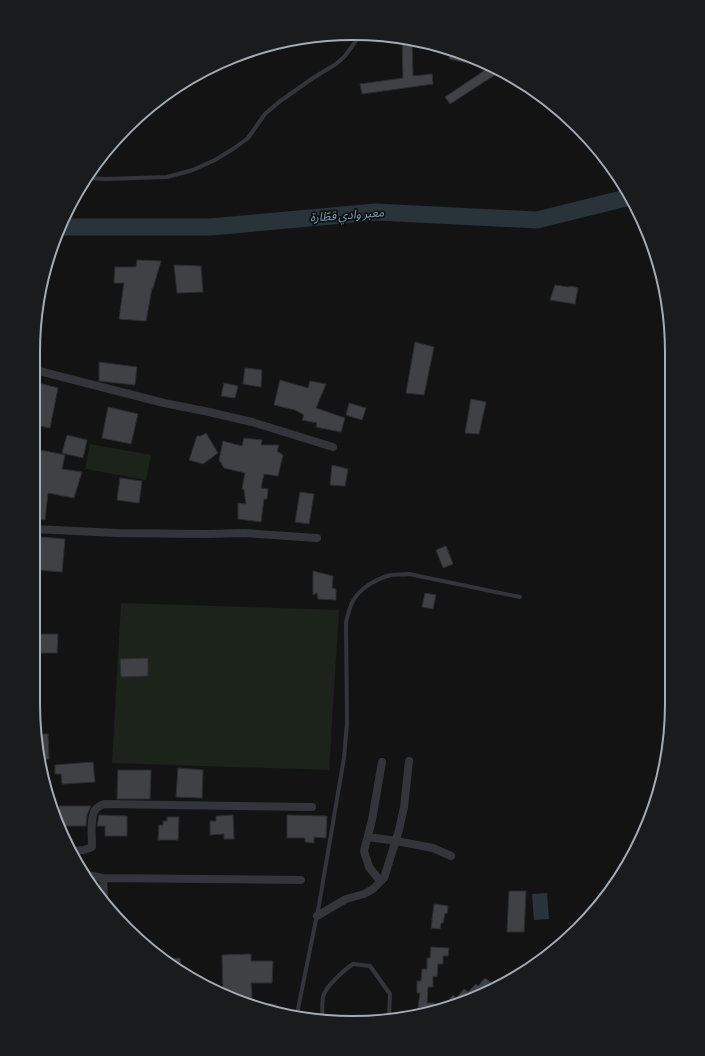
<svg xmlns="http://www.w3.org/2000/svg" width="705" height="1056" font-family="'Sofia Sans Condensed','Noto Sans Arabic',sans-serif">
  <rect width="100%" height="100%" fill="#131314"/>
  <path fill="#1b231b" d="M90 444 151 455 146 480 85 469Z
    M121 603 339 610 329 770 112 763Z"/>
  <path fill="#283439" d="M547 893 549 919 534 920 532 894Z"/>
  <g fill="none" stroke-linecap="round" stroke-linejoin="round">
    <path stroke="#283439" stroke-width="17" d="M61 227H210L376 212 537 220 630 197"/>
  </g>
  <path fill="#3f4145" stroke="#2c2d31" d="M402 37 412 40 413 76 432 74 433 84 362 94 360 84 403 78Z
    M451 49 455 50 486 64 485 67 449 59Z
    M491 66 501 71 450 104 445 97Z
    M137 260 161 261 153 288H152L146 321 119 319 124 283H114L115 267H136Z
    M174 265 201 266 203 292 177 293Z
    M555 285 568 287 571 286 578 288 575 304 550 300Z
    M415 342 434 347 424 395 406 393Z
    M99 362 137 367 135 385 99 381Z
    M245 368 262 370 261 387 243 384Z
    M280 380 308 388 310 381 326 384 316 408 345 418 341 432 316 427 317 423 302 420 304 415 295 410 274 405Z
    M35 382 58 388 50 428 35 425Z
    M224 383 238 386 235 398 221 396Z
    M471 399 486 402 479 434 465 433Z
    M349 403 366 408 362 420 346 415Z
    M108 407 138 414 131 444 102 438Z
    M206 433 218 453 203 464 189 460 197 436H201Z
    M67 435 87 440 83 458 62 453Z
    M244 438 262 440 261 445H279L277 451 283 455 278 476 264 474 261 488 268 489 267 499H264L261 522 238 519V503L246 504 244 490 242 489 245 473 224 468 219 460 223 441 242 446Z
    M36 449 65 455 62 469 82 472 74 498 48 493 45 520 34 519 35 472 36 462 35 461V455Z
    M332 465 348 469 345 486 330 485Z
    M120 478 142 481 139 503 117 500Z
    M300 492 314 494 309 524 295 522Z
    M41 537 65 539 62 572 38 570Z
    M446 546 453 564 443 568 436 550Z
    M313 571 333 576 332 588 336 589V600L318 599 317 593 313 595Z
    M425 593 436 595 433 609 422 607Z
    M33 634H58L57 653H33Z
    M148 658V676L121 677 120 659Z
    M38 734H48L49 759 42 760Z
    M93 762 95 782 62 784 61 774H55V765Z
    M178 768 203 770 202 798 176 797Z
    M118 770H151L150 799H117Z
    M59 806H91L87 815 86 826H60Z
    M99 815 127 816V836H105V826H97Z
    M233 815 234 839H224V834L210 835V821H216V816Z
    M287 815 327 816 326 838 314 837V843L305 842V838H287Z
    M167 817H179L178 840H158L159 825H163V821H167Z
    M509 891H526L524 932H507Z
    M434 904 448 906 447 914 445 913 443 923H441L440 929 431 928Z
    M431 947 449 948 448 956H443V964H438L437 977 433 976V987H428L427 1003H434V1012L422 1013V1008H418L420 993H417V981H421L422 969H427V958H430Z
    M251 954V961H273L272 983H251L252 999 234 1000 230 999 223 994 222 955Z
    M180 958 181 970 162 959Z
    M512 971 516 977 512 980 441 1010 453 995 456 998 464 989 468 992 476 984 478 986 485 978 495 986Z"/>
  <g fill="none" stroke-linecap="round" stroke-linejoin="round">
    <path stroke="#33353a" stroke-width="4" d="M88 178 106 179 167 177 193 170 215 160 233 149 248 138 265 114 279 102 313 78 336 64 345 56 360 35
      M297 1014 319 905 344 758 347 723 346 622C348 615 349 608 353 601 360 588 376 579 391 575 396 574 403 575 409 574L520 597
      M323 1020C322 1013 322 1004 323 997 325 987 344 970 353 964L370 966 390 994 389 1017"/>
    <path stroke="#33353a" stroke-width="8" d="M35 370 164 403 209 412 252 422 333 447
      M34 529 117 533 206 534 244 533 317 538
      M368 837 396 841 433 848 451 856
      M72 851 84 850 92 847C92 837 90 821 94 812 96 807 100 806 104 804L312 807
      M83 874 103 878 301 880
      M103 878 104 900
      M380 881 369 867 364 851 372 820 382 762
      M317 916 346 899 364 894 373 889 384 878 399 830 404 807 409 761
      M268 1007 274 1008"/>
  </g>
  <g text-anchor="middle" stroke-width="3.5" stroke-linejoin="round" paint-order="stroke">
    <g font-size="12" font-style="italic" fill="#78a0b3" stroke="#0e0e0f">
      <text transform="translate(347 215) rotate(-4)" y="4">معبر وادي قطّارة</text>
    </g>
  </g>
  <path d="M0 0H705V1056H0ZM352 40H353A312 312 0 0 1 665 352V704A312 312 0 0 1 353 1016H352A312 312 0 0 1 40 704V352A312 312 0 0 1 352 40Z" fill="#1a1b1c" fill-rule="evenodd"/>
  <path fill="none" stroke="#a3acb6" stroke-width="2" d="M352 40H353A312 312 0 0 1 665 352V704A312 312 0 0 1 353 1016H352A312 312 0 0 1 40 704V352A312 312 0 0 1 352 40Z"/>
</svg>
